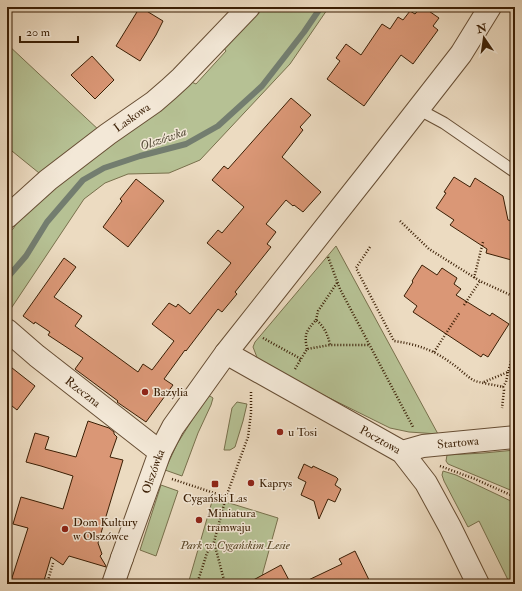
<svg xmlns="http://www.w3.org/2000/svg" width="522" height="591" font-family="'IM FELL Double Pica',serif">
  <rect width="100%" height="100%" fill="#ecdbc1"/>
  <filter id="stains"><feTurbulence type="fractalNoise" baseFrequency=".005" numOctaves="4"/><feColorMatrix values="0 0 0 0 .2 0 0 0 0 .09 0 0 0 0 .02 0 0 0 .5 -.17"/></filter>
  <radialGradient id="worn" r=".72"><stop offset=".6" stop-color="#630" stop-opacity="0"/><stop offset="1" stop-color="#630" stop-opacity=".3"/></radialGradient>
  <path fill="#b6c194" stroke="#78704c" d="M255 7H329L290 64 200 160 169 173 128 174 105 183 84 199 8 313 7 232 13 229 31 201 187 80 196 84 226 51 220 42Z
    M7 44 101 132 44 177 7 147Z
    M336 246 438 434 409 432 390 428 291 379 258 360 253 347 255 342Z
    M210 396 213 398 211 405 198 433 182 476 165 470 177 444 206 398Z
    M237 402 247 404 243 421 235 447 230 450H224L232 408Z
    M515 450V492L448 464 446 461 447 455 484 453Z
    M443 471 456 475 515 503V584H510L479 521 468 527 444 481 442 475Z
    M161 485 178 491 156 556 140 550Z
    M213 498 278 518 263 572 261 584H188Z"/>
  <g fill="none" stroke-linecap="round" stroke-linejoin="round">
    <path stroke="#737d6f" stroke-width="6" d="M7 278 26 256 47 222 83 180 104 168 140 156 186 144 218 126 262 86 304 32 321 7"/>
  </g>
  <path fill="#da9776" stroke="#3b1f05" d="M140 7 163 21 156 35 140 61 116 46Z
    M421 7H423L439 18 433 26 438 30 413 64 401 55 364 106 327 79 340 61 336 58 346 44 361 55 382 24 390 29 398 17 403 20 410 11 415 14Z
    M92 56 114 80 95 99 71 75Z
    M291 98 311 115 300 127 303 130 282 157 321 192 303 212 294 205 293 206 286 200 266 224 276 232 267 244 271 247 235 292 237 294 222 312 218 309 186 351 185 350 164 379 173 385 146 422 117 402 118 401 75 369 83 358 48 335 50 332 35 322 34 324 23 316 64 258 76 267 54 297 82 316 75 326 138 372 143 364 152 370 174 341 152 324 169 303 176 307 178 304 190 314 231 263 207 243 218 230 222 233 244 207 212 180 224 166 228 169Z
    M454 177 470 187 475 178 503 196 508 220 515 222V261L486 253 487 249 450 225 454 220 436 208 446 193 444 192Z
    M136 179 164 201 128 247 103 227 122 201 120 199Z
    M422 265 437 275 442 268 457 278 454 284 461 289 456 295 490 316 492 313 509 324 488 357 483 354 481 357 413 312 417 306 404 296 413 282 412 281Z
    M7 364 35 386 17 410 7 402Z
    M88 421 109 428 114 432V434L117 437 110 457 123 460 98 543 102 554 100 556 106 566V567L69 556 63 565 51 557 43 584H10L28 528 13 524 21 497 63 509 73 476 41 466 26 462 35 433 49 437 45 449 76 457Z
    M304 464 312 468 313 466 336 477 338 479 335 485 341 489 335 502 328 499 319 519 314 501 301 495 306 482 298 478Z
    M355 551 371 584H300L342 564 339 559Z
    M281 565 291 584H246Z"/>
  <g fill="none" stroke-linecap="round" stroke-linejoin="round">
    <g stroke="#674e34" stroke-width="13">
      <path id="service" d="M418 109 444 123 515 172"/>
    </g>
    <g stroke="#674e34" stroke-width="24">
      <g id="minor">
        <path id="s1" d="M7 217 48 180 108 134 154 102 169 89 181 78 249 7"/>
        <path id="s2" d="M7 330 37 356 160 452"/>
        <path id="s3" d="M226 353 402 452 426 483 450 527 478 584"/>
        <path id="s4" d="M402 452 423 446 515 437"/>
        <path d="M113 584 122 558"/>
      </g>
    </g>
    <g stroke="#674e34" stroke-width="24">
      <g id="tertiary">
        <path id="s5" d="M122 558 160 452 173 427 226 353 369 172 461 54 490 7"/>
      </g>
    </g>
    <path stroke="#3b1f05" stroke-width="2.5" stroke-dasharray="1 2" stroke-linecap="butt" d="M400 221 429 249 480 281 515 297
      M370 247 356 268 394 341C416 344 434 350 451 363 459 368 465 375 473 380 479 383 496 385 503 387L504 390 502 408
      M328 257 340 289 413 427
      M474 278 483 242
      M464 305 480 281
      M316 320 318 311 337 283
      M263 338 301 359
      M307 349C304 334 306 331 316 320 324 326 328 335 330 345
      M434 352 460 312
      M295 369 307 349 330 345H370
      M484 382 508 372 513 355
      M503 387 506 382 508 372
      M440 466 475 479 515 497
      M172 479 226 497 248 437 251 413V390
      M214 542 225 584
      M47 584 53 563
      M197 584 207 553 214 542 226 497"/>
    <use href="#service" stroke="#f3e8d7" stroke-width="11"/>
    <use href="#minor" stroke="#f3e8d7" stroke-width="22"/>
    <use href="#tertiary" stroke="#f3e8d7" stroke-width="22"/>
  </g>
  <g fill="#8f2418" stroke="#f3e8d7" stroke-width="1.5">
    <circle cx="145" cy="392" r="4"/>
    <circle cx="280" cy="432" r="4"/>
    <circle cx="251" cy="483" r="4"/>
    <rect x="211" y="480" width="8" height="8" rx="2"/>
    <circle cx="199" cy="520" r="4"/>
    <circle cx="65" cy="529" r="4"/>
  </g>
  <g text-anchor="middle" stroke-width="3" stroke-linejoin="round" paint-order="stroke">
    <g font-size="12" fill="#3b1f05" stroke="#f3e8d7">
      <text dy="4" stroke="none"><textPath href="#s1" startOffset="160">Laskowa</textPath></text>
      <text dy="4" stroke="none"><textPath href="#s2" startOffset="98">Rzeczna</textPath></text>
      <text dy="4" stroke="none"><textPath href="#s3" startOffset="177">Pocztowa</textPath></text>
      <text dy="4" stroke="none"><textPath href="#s4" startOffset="57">Startowa</textPath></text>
      <text dy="4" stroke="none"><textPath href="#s5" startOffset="92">Olszówka</textPath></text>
    </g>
    <g font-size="12" fill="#3b1f05" stroke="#f3e8d7" text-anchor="start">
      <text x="153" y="396">Bazylia</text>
      <text x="288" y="436">u Tosi</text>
      <text x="259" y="487">Kaprys</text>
      <text x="215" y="502" text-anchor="middle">Cygański Las</text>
      <text x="207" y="517">Miniatura<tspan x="207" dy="14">tramwaju</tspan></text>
      <text x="73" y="526">Dom Kultury<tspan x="73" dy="14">w Olszówce</tspan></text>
    </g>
    <g font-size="12" font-style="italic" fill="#5a4829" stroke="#f3e8d7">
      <text x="235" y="549">Park w Cygańskim Lesie</text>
    </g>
    <g font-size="13" font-style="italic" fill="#574e3a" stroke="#f3e8d7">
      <text transform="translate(163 138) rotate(-19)" y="5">Olszówka</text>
    </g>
  </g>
  <rect width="522" height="591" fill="none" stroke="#ecdbc1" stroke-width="24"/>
  <rect x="8" y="8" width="506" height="575" fill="none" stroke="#3b1f05" stroke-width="2"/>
  <rect x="12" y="12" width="498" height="567" fill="none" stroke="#3b1f05"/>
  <g transform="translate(484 38) rotate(347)" stroke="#f3e8d7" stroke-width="3" paint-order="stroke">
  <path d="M0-3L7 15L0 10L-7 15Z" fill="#3b1f05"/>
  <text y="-6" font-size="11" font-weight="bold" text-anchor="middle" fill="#3b1f05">N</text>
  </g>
  <path d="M20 36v6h58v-6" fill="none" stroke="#3b1f05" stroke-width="2"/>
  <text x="26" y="36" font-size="12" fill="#3b1f05" stroke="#f3e8d7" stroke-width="3" paint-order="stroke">20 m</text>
  <rect width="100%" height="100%" filter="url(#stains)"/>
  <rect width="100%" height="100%" fill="url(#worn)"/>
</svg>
